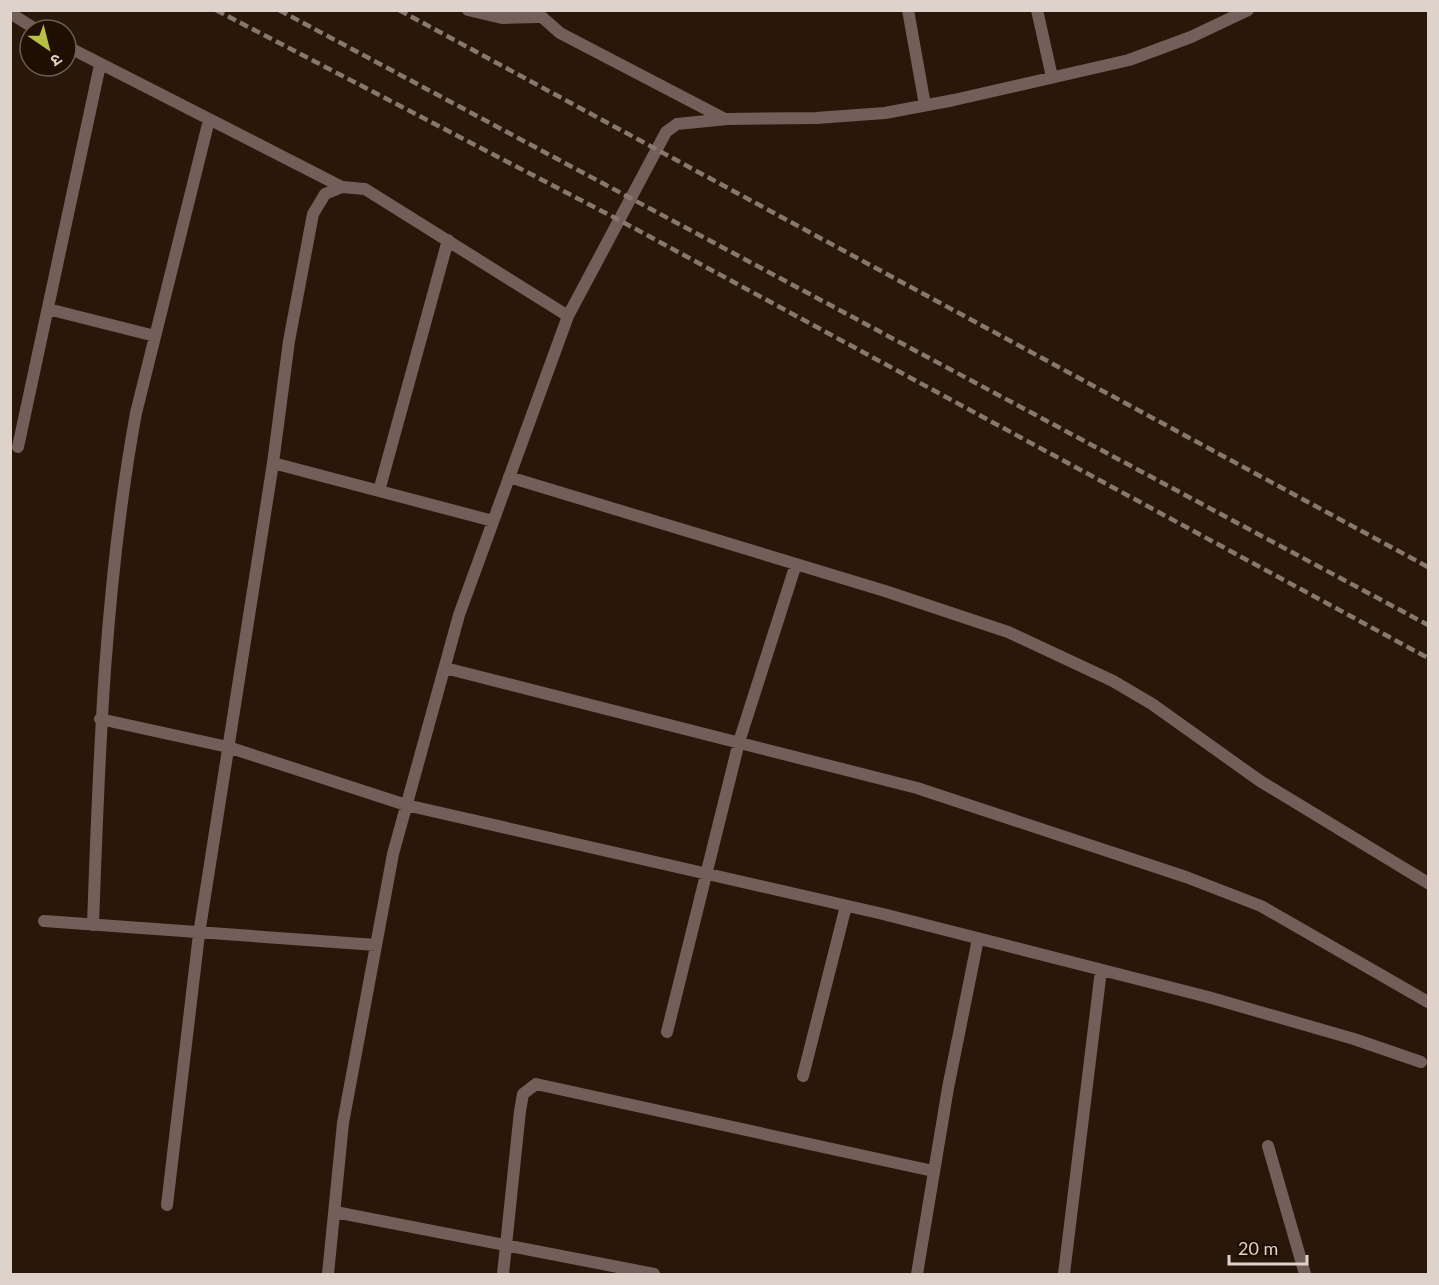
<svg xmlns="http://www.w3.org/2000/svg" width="1439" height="1285" font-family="Lato,'Noto Sans Devanagari',sans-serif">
  <rect width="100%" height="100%" fill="#29180a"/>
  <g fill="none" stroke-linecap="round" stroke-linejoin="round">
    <path stroke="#735e59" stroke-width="12" d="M468 10 502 18 538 17
      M534 10 560 33 725 119
      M908 10 925 105
      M1037 10 1052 77
      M10 13 37 30
      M66 46 342 187
      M48 309 155 336
      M18 447 100 65
      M273 463 493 521
      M509 477 885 591 1008 632 1113 681 1152 704 1260 781 1428 883
      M379 491 448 240
      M445 668 917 788 1186 877 1261 906 1428 1002
      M100 719 228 747 406 805 883 914 1208 997 1354 1039 1421 1062
      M44 921 376 945
      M93 925C99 754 105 582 136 413L209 120
      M667 1032 739 742 796 564
      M803 1076 846 906
      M1268 1146 1305 1274
      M167 1205 199 934 273 463 289 341 313 214 325 194 342 187 365 189 568 316
      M335 1212 654 1274
      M328 1274 343 1123 393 854 459 615 568 316 666 132 677 124 727 119 816 118 885 113 954 100 1129 60 1191 37 1248 10
      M503 1274 520 1111 523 1094 536 1084 933 1171
      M917 1274 948 1088 978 939
      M1064 1274 1101 970"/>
    <path stroke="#87786d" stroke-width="4.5" stroke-dasharray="9 4.5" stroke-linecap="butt" d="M216 10 619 220 1428 658
      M279 10 1428 625
      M399 10 1428 567"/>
  </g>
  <rect width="1439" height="1285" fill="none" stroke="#dfd2ca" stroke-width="24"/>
  <g transform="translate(48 48) rotate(145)"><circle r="28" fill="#1f0f03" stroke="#6c5d53" stroke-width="1.5"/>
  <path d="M0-4.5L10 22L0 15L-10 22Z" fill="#b9c046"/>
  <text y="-9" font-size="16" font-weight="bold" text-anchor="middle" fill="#dfd2ca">उ</text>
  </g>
  <path d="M1229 1255v9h78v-9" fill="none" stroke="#dfd2ca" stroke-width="3"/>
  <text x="1238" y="1255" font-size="18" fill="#dfd2ca" stroke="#1f0f03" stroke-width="4.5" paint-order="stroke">20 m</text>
</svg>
